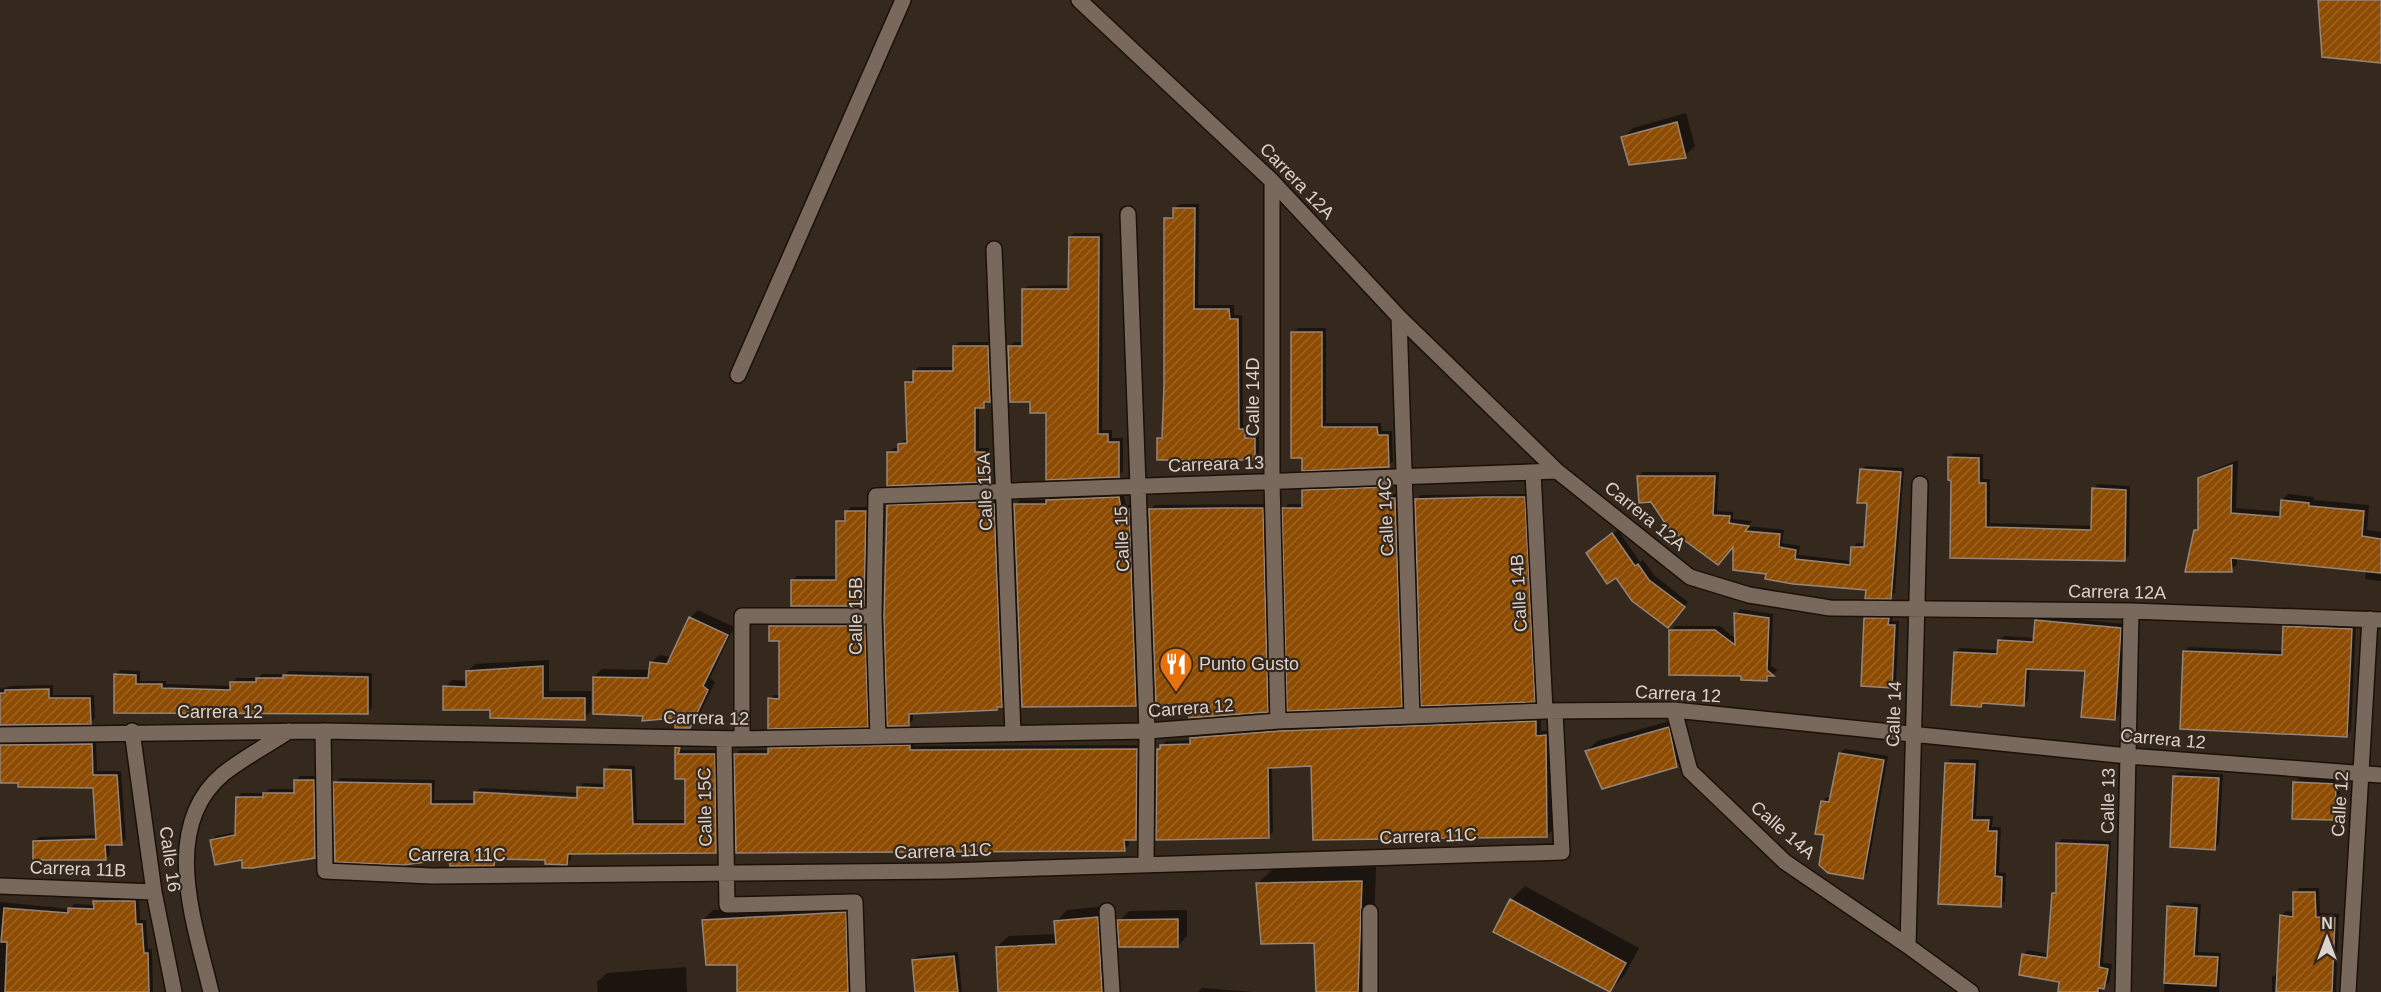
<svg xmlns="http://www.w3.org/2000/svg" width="2381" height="992" font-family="Arial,sans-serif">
  <defs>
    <pattern id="building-hatch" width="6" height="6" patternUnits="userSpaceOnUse" patternTransform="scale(1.5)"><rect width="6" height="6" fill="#8d4c02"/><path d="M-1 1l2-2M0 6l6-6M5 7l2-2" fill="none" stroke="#9c6526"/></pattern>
  </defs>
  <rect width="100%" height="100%" fill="#35281d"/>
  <path fill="#0007" fill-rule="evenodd" d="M1686 113 1695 146 1685 156 1623 138 1633 128Z
    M1179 204H1199L1198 305H1234V315H1242L1243 425H1249V434H1259V454L1255 459 1159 438 1163 434 1165 385 1166 219 1174 214V209Z
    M1075 233H1103L1102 430H1112V438H1123V471L1118 476 1048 411 1032 401 1009 347 1014 342H1023V290L1028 286 1070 285V237Z
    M1298 328H1326V423H1381L1382 431H1392L1393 461 1388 466 1303 469 1293 332Z
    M959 342H992L994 396 983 407H979V448H989V476L985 481 889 453 894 448H899L904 440H908L906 382 914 378V371L919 367H954V347Z
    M1954 453 1983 454V479H1990V523L2093 526 2094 489 2098 484 2130 486 2129 555 2124 560 1952 556 1953 479 1949 458Z
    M2238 460 2236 508 2282 512V500L2288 494 2314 497V500L2369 505 2367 530 2381 532V581L2365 579 2366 570 2237 557V564L2231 570 2195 531 2200 527V479L2206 473Z
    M1866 466 1904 468 1895 593 1890 597 1868 588 1767 573 1734 544 1638 477 1643 472H1719L1717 511 1733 512V519L1752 521 1748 526 1784 530 1782 543 1800 546 1798 555 1851 561 1853 548 1857 543H1866L1869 502 1861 470Z
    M1393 483V494H1399L1406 701 1401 705 1284 509 1288 504H1303V491L1308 486Z
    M1123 493 1126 505H1133L1140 700 1136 705 1015 505 1020 500H1048L1053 496Z
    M1529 494 1539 696 1534 700 1416 500 1421 495Z
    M989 498V500H998L1006 701 997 709 913 712V720L909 724 889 506 894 501Z
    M1267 504 1272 706 1267 711 1191 705 1150 510 1155 505Z
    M851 507H870L868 600 864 605 793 580 797 576H837L838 522 846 517V512Z
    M1618 530 1640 562 1643 560 1654 575 1688 602 1672 622 1616 576 1593 549Z
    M1740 609 1773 614 1771 666 1778 670 1766 680 1742 675 1671 631 1675 626H1720L1736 639V614Z
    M698 610 734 627 710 678 715 682 697 719 689 727 676 717 644 715 594 677 602 669 650 670 651 663 659 655 672 657 690 618Z
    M1871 614H1893L1892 621H1899L1896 682 1892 687 1866 619Z
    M2041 616 2125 624 2119 714 2115 719 2087 670 2030 668 2028 700 2023 704 1985 701 1981 706 1955 652 1960 648 1999 650V640L2004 636 2035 638 2036 620Z
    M775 622H869L872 721 867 725 770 699 774 695H781V640L771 626Z
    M2289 622 2356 625 2351 731 2346 736 2185 651 2189 647 2284 651 2285 627Z
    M549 660V691H591V711L584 718 491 708 445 687 452 680 468 681V671L475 664Z
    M120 670 140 671V681H166V684L231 686 236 678H258L262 674H286L289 671 372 673V708L367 713 116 712V675Z
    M53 685V695H94L95 718 91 723 0 724V689L11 686Z
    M1541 717V731H1551L1552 831 1547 835 1313 764 1272 766 1273 832 1268 837 1158 750 1166 741 1191 740 1196 733 1284 727Z
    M1678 719 1686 756 1677 765 1587 751 1597 741Z
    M0 739 96 740 97 771H121L126 839 121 844 109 843 110 854 105 859 34 841 39 837 98 835 94 787 0 782Z
    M914 742V746L1141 745 1140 834 1136 838H1128L1129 845 1124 849 736 755 740 750H770L774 744Z
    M681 744H684L681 750H719L720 847 716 851 572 852 571 859 567 863 547 859 498 858 494 864 450 857 335 783 340 778 435 780 434 800H476V793L480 788 579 793V788L583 783 606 784 605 770 610 765 635 766 637 820H687V778L676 777V748ZM478 791 585 796V799L478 794Z
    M1845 749 1888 756 1867 873 1862 877 1826 834 1822 802 1827 797 1832 798 1840 753Z
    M1951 759 1979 760 1976 816H1993L1992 827H2001L1999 872 2006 873 2005 901 2000 905 1946 764Z
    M2179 772 2223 774 2219 844 2214 848 2174 776Z
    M300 776H318L319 852 314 857 243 858 212 840 216 836 237 832V797L242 793H265L269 789H295L296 780Z
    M2299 778 2340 780 2339 814 2335 819 2294 783Z
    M2062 839 2111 841 2103 963 2112 964 2109 983 2102 987 2101 992H2060L2061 981 2024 955 2028 950 2049 954 2054 894 2057 890V844Z
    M1376 867 1372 987 1367 992H1317L1316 941 1258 883 1273 869Z
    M1525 886 1639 948 1624 976 1609 991 1511 900Z
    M2299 888H2319L2320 913 2339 914 2336 992H2272V977L2278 973 2281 916 2286 911 2295 912V893Z
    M99 897H139L140 920H146L148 949H152L153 992H0V902L70 909 74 904 95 905Z
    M2173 902 2201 904 2198 952 2221 953 2219 992H2164L2168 906Z
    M855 903 862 992H738V964L703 920 713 910Z
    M1108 906 1118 992H999L997 947 1009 936 1057 934 1056 922 1067 910Z
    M1187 910V936L1178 946 1119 921 1129 911Z
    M958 952 962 992H917L914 960 918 956Z
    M686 967 687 992H598L597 982 607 973Z
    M1202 988 1254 992H1198Z"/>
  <path fill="url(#building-hatch)" stroke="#968579" stroke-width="1.5" d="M2318 0H2381V63L2322 57Z
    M1677 122 1686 158 1629 165 1621 137Z
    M1173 208H1195L1194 309H1229L1230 319H1238L1239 429H1245V438H1255V460H1157V438H1162L1164 385V218H1173Z
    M1069 237H1099L1098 434H1108V442H1119V477L1046 480V413H1030V402H1010L1008 346H1022V289H1068Z
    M1291 332H1322V427H1377L1378 435H1388L1389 467 1302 471V458H1291Z
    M953 346H988L990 402H984V408H975V452H985V482L887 486V452H898V444L907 443 905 382H913V371H953Z
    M1948 457 1979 458V483H1986V527L2091 530 2092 488 2126 490 2125 561 1950 558 1951 481 1948 480Z
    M2232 465 2231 513 2280 517 2281 500 2309 503V506L2364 511 2362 536 2381 539V573L2231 558 2232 572H2185L2194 530H2198V478Z
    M1860 469 1901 472 1891 599H1865L1866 590 1793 584 1765 579 1766 574 1733 570V547L1718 565 1669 529 1651 502 1639 503 1637 476H1715L1713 515 1730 516 1729 523 1749 526 1745 531 1780 534 1779 547 1796 550 1795 559 1850 565 1851 547H1864L1867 503H1857Z
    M1389 487V498H1395L1402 707 1287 711 1282 508H1302V490Z
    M1119 497 1121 509H1129L1136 706 1022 707 1014 504H1046V500Z
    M1486 497H1525L1535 702 1421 706 1415 499Z
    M985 502V504H994L1002 707H997V710L909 714V726H887L884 616 887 505Z
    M1224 508H1263L1268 712 1189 718V707L1156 706 1149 509Z
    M845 511H866L864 606H791V580H836V521H845Z
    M1612 533 1635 566 1638 564 1649 580 1685 607 1668 628 1632 601 1616 578 1607 584 1586 553Z
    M1734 613 1769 618 1767 670 1774 676H1767V681L1741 680V676L1669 675V630H1715L1735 645Z
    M689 617 728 635 703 686 708 690 690 728H675V718L642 721 643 716 593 714V677L648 678 650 662 667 664Z
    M1864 618H1889L1888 625H1895L1892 688 1861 686Z
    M2035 620 2121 628 2115 720 2081 717 2085 671 2026 669 2024 706 1982 703 1981 707 1951 705 1954 652 1997 654 1998 640 2033 642Z
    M769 626H865L868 727 768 729V698L779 699V641H769Z
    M2283 626 2352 629 2347 737 2180 729 2183 651 2282 655Z
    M543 666V698H585V720L490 718V710H443V686L466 687V671Z
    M114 674 136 675V684H162V688L230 690V682H256V678H283V675L368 677V714L114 713Z
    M49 689V698H90L91 724 0 725V693H5V690Z
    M1536 721V736L1546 735 1547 837 1313 840 1311 766 1268 768 1269 838 1156 840 1157 749H1160V745L1190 744V738L1279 731Z
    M1669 727 1677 767 1602 789 1585 751Z
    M92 744 93 775H117L122 845H105L106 860H33V841L96 839 93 788 18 787V783H0V745Z
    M910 745V750L1137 749 1136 840H1124L1125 851 736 853 734 754H768V748Z
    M675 747 680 748 678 754H715L716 853 568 854 567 865 545 864V860L495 859 494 866H450L449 859 403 865 335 862 333 782 431 784V804H474V792L577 798V787L604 788V769L631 770 633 824H685V779H675Z
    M1839 753 1884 760 1863 879 1828 873 1819 865 1824 835 1815 834 1821 801 1829 802Z
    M1945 763 1975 764 1972 820H1989L1988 831H1997L1995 876 2002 877 2001 907 1938 904Z
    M2173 776 2219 778 2215 850 2170 847Z
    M294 780H314L315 858 253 868H242V860L215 865 210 840 235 835 236 797H263V793H294Z
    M2293 782 2336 784 2335 820 2292 819Z
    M2056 843 2108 845 2099 967 2108 969 2104 989 2098 988V992H2058L2059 982 2019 975 2022 954 2047 958 2052 893H2056Z
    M1362 881 1358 992H1316L1314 943 1261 944 1256 883Z
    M2293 892H2315L2316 917 2335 918 2332 992H2276L2280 915 2293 917Z
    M1510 899 1626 963 1610 992 1493 932Z
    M93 901H135L136 924H142L144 953H148L149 992H5L7 942H1L4 908 68 913V908L94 909Z
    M2167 906 2197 908 2194 956 2218 957 2216 986 2164 983Z
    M846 912 848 992H737V965H706L702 920Z
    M1098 917 1102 992H998L996 947 1056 944 1054 921Z
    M1178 919V947H1119L1117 920Z
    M954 956 958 992H915L912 960Z"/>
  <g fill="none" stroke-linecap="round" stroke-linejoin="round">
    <g stroke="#1d1007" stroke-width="18">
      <path id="minor" d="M1079 0 1272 181 1399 317 1557 471 1690 577 1749 595 1830 608 2131 611 2381 620
        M1272 181V482L1278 721
        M1128 214 1147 731 1146 863
        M994 249 1013 734
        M1399 317 1412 716
        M738 375 903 0
        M1533 472 1545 711
        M1674 710 1690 771 1785 862 1908 946 1971 992
        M132 731 154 892 174 992
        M323 731 325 871 432 876 947 871 1562 852 1555 712
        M0 735 323 731 742 739 1147 731 1278 721 1545 711 1674 710 2128 756 2381 775
        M878 736 874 616 876 496 1557 471
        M724 739 727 905 855 902 858 992
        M742 739V616H874
        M0 886 154 892
        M1107 911 1112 992
        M1908 946 1920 484
        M211 992C195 924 159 828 223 774 243 758 268 745 289 731
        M1370 992V912
        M2123 992 2131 611
        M2348 992 2370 619"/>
    </g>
    <use href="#minor" stroke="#79695c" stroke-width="15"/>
  </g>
  <defs>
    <g id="restaurant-pin" transform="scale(1.725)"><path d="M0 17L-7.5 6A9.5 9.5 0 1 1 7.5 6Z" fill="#e8710a" stroke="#35281d"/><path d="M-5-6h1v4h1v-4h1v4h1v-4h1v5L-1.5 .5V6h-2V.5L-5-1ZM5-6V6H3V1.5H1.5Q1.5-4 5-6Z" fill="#fff"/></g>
  </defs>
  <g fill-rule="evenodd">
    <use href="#restaurant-pin" x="1176" y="664"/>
  </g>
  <g text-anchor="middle" stroke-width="4.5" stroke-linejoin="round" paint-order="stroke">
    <g font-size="18" fill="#dcd3cc" stroke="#35281d">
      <text transform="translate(1297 181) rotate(46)" y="6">Carrera 12A</text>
      <text transform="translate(1253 397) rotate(-90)" y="6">Calle 14D</text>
      <text transform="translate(1216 464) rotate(-2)" y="6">Carreara 13</text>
      <text transform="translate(985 492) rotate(-92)" y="6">Calle 15A</text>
      <text transform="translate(1645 516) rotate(39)" y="6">Carrera 12A</text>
      <text transform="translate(1386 517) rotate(-92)" y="6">Calle 14C</text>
      <text transform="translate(1122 539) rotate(-92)" y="6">Calle 15</text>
      <text transform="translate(2117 592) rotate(1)" y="6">Carrera 12A</text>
      <text transform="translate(1519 593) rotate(-93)" y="6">Calle 14B</text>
      <text transform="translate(856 616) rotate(-90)" y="6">Calle 15B</text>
      <text transform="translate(1678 694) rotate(3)" y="6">Carrera 12</text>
      <text transform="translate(1191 708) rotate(-4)" y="6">Carrera 12</text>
      <text x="220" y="718">Carrera 12</text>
      <text transform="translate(1894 714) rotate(-88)" y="6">Calle 14</text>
      <text transform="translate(706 718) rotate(1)" y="6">Carrera 12</text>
      <text transform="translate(2163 739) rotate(5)" y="6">Carrera 12</text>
      <text transform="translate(2108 801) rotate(-89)" y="6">Calle 13</text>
      <text transform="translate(2340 804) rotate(-86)" y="6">Calle 12</text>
      <text transform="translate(705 807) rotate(-91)" y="6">Calle 15C</text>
      <text transform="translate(1783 830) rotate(41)" y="6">Calle 14A</text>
      <text transform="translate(1428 836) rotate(-2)" y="6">Carrera 11C</text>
      <text transform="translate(943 851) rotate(-2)" y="6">Carrera 11C</text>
      <text x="457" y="861">Carrera 11C</text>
      <text transform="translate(170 859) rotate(82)" y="6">Calle 16</text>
      <text transform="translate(78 869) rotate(2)" y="6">Carrera 11B</text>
    </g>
    <g font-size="18" fill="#dcd3cc" stroke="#35281d" text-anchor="start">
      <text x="1199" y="670">Punto Gusto</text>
    </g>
  </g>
  <g transform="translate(2327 938)" stroke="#35281d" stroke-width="4.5" paint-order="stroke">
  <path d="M0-4.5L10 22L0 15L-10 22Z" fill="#dcd3cc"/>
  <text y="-9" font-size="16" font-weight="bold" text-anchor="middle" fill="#dcd3cc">N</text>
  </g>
</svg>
